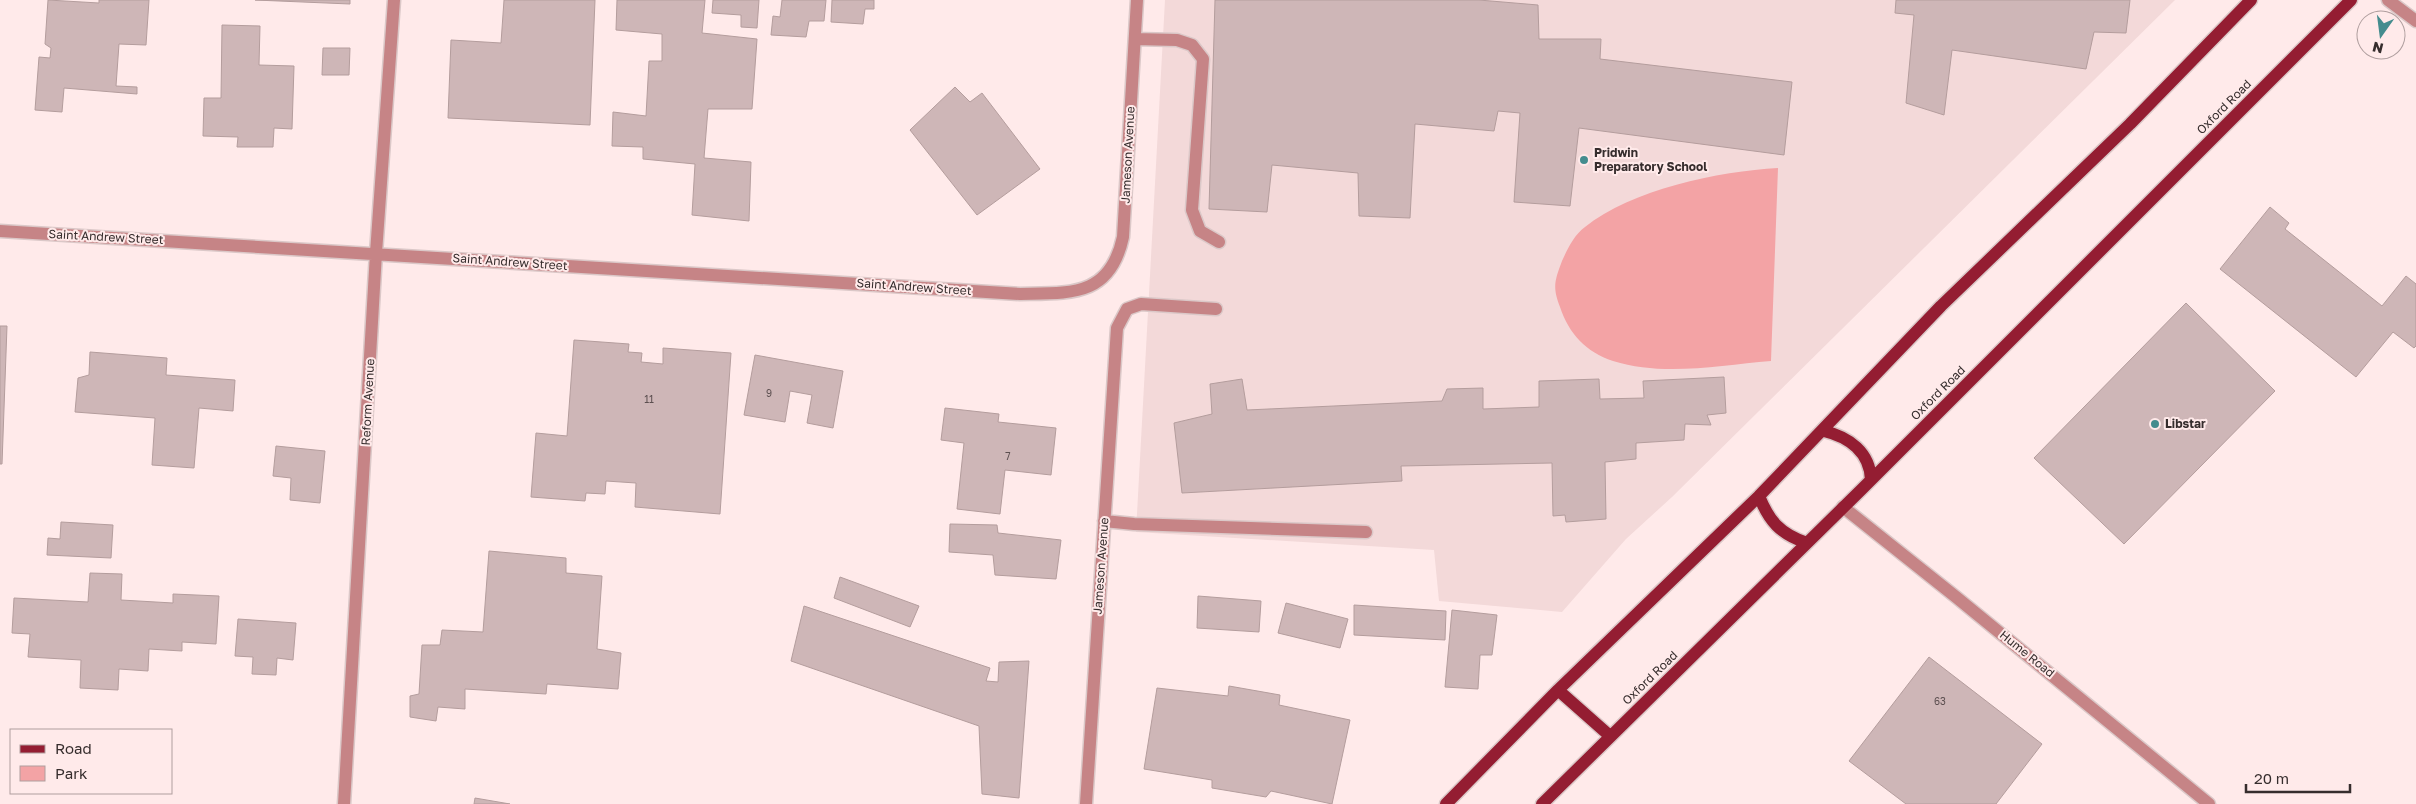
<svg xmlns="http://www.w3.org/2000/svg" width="2416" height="804" font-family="'Golos Text',sans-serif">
  <rect width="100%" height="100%" fill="#ffeaea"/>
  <path fill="#f3d9d9" d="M1165 0H2175L1672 497 1626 539 1562 612 1439 601 1434 550 1136 532Z"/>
  <path fill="#f3a3a5" d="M1778 168 1771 361C1720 365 1664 377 1613 361 1586 352 1569 334 1560 307 1552 287 1555 280 1562 261 1568 248 1574 235 1585 227 1631 190 1719 171 1778 168Z"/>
  <path fill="#ceb6b7" stroke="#b49d9d" d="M48 0 99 3V0H149L146 45 119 44 116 86 137 87V94L64 88 62 112 35 110 39 57 50 58 51 48 45 44Z
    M255 0H350V4Z
    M504 0H595L590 125 448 118 451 40 501 43Z
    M617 0H705L702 33 757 39 752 109H708L704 158 751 162 749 221 692 215 695 164 643 159V147L612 146 613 112 646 116 649 61H662V34L616 30Z
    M713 0H759L757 28 741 27V15L712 13Z
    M782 0H826L824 21H809L806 37 771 35 773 16 780 17Z
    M832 0H874V9H865L863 24 831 22Z
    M1215 0H1479L1538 5 1539 39H1601L1600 59 1792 82 1784 155 1579 128 1570 206 1514 202 1520 113 1498 111 1494 131 1415 124 1410 218 1359 216 1358 173 1272 165 1267 212 1209 209Z
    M1896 0H2130L2126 33 2094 32 2086 69 1952 50 1944 115 1906 103 1914 15 1895 13Z
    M222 25 260 26 259 65 294 66 292 129 274 128 273 147H237L238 137 203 136 204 98H221Z
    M323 48H350L349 75H322Z
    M955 87 970 102 982 93 1040 169 977 215 910 130Z
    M2270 207 2289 223 2285 229 2382 306 2406 276 2416 284V346L2414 348 2393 332 2356 377 2220 269Z
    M2186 303 2275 391 2124 544 2034 458Z
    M0 326H7L2 464H0Z
    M574 340 629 344 628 352 642 353 641 362 663 364V348L731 353 720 514 635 507 636 483 606 481 605 494 586 493 585 501 531 497 536 433 567 436Z
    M90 352 167 358 166 375 235 380 233 411 199 408 194 468 152 465 155 418 75 412 78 378 89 375Z
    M755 355 843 371 833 428 807 423 812 395 790 391 785 422 744 415Z
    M1724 377 1726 413 1707 415 1711 425 1685 424 1684 440 1636 443V459L1605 462 1606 519 1566 522 1565 515 1553 516 1552 463 1401 466 1402 481 1182 493 1174 423 1212 414 1210 384 1242 379 1247 410 1442 401 1447 389 1483 388V409L1539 407V381L1599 379 1600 399 1644 398 1643 381Z
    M945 408 999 414 998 422 1056 428 1051 475 1005 470 1000 514 957 509 964 443 941 440Z
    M276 446 325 451 320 503 290 500 291 478 273 476Z
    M61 522 113 525 111 558 47 555 48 538 60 539Z
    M950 524 997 525 998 533 1061 540 1056 579 995 575 993 555 949 552Z
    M489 551 566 558V573L602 576 597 649 621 653 618 689 547 684 546 694 465 689V709L438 707 436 721 410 717V696L419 694 422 645H440L442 630 483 632Z
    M90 573 122 574 121 600 173 603V594L219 596 216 644 182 642V651L149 649 148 671 119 669 118 690 80 688 81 660 28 657 30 634 12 633 14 598 88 602Z
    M840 577 919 606 910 627 834 598Z
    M1198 596 1261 601 1259 632 1197 628Z
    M1286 603 1348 619 1340 648 1278 633Z
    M1354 605 1446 611 1445 640 1354 635Z
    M804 606 990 668 986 681 998 682 999 662 1029 661 1019 798 982 794 979 726 791 661Z
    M1452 610 1497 615 1492 655H1480L1478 689 1445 687Z
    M238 619 296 623 293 660 277 658 276 675 252 674 253 657 235 656Z
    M1929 657 2042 744 1996 804H1906L1849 761Z
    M1229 686 1280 695 1279 705 1350 720 1332 804 1271 791 1266 797 1212 788V780L1144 769 1157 688 1228 696Z
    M475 798 510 804H474Z"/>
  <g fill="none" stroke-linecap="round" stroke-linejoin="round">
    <g stroke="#dbc8c8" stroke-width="15">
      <path id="minor" d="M2388 0 2416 21
        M1135 39 1177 40 1192 45 1203 59 1192 210 1200 231 1219 242
        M0 231 1020 294C1071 293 1110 297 1123 237L1137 0
        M1843 507 1956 597 2209 804
        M1104 521 1134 524 1366 532
        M344 804 376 253 394 0
        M1086 804 1117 328 1127 309 1141 304 1216 309"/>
    </g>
    <g stroke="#dbc8c8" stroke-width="15">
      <path id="major" d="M1824 431C1849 437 1870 452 1871 480
        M1759 496C1769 521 1780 534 1807 543
        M1558 690 1610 736
        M1446 804 1558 690 1759 496 1941 306 2130 124 2251 0
        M1542 804 1861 490 2351 0"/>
    </g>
    <use href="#minor" stroke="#c68486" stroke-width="12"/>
    <use href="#major" stroke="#941d32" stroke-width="12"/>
  </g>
  <g fill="#448c8e" stroke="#ffeaea" stroke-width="2">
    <circle cx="1584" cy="160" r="5"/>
    <circle cx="2155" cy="424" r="5"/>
  </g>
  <g text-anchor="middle" stroke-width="4" stroke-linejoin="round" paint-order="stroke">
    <g font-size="10" fill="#5c4f50">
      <text x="769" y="397">9</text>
      <text x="649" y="403">11</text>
      <text x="1008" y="460">7</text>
      <text x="1940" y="705">63</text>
    </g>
    <g font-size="12" fill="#362d2d" stroke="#ffeaea">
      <text transform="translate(2224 107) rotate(-45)" y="4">Oxford Road</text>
      <text transform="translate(1128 155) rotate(-87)" y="4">Jameson Avenue</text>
      <text transform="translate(106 237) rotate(3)" y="4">Saint Andrew Street</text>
      <text transform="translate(510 262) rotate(4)" y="4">Saint Andrew Street</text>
      <text transform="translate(914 287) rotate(4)" y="4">Saint Andrew Street</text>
      <text transform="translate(1938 393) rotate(-45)" y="4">Oxford Road</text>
      <text transform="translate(368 402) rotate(-87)" y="4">Reform Avenue</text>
      <text transform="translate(1101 566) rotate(-86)" y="4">Jameson Avenue</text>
      <text transform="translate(2027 654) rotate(39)" y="4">Hume Road</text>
      <text transform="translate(1650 678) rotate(-44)" y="4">Oxford Road</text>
    </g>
    <g font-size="12" font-weight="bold" fill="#362d2d" stroke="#ffeaea" text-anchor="start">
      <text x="1594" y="157">Pridwin<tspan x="1594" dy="14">Preparatory School</tspan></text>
      <text x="2165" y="428">Libstar</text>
    </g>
  </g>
  <rect x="10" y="729" width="162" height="65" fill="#ffeaea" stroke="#af9e9e"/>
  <rect x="20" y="745" width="25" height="8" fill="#941d32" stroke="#af9e9e"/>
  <text x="55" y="754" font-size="15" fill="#362d2d">Road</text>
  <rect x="20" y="766" width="25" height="15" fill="#f3a3a5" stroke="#af9e9e"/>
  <text x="55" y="779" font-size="15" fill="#362d2d">Park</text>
  <g transform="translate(2381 35) rotate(194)"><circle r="24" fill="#ffeaea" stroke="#af9e9e"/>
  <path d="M0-4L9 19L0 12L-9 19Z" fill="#448c8e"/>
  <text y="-8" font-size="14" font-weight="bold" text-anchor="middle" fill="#362d2d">N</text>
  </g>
  <path d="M2246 784v8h104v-8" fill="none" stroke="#362d2d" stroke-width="2.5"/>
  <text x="2254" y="784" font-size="15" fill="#362d2d" stroke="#ffeaea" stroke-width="4" paint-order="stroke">20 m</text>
</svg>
